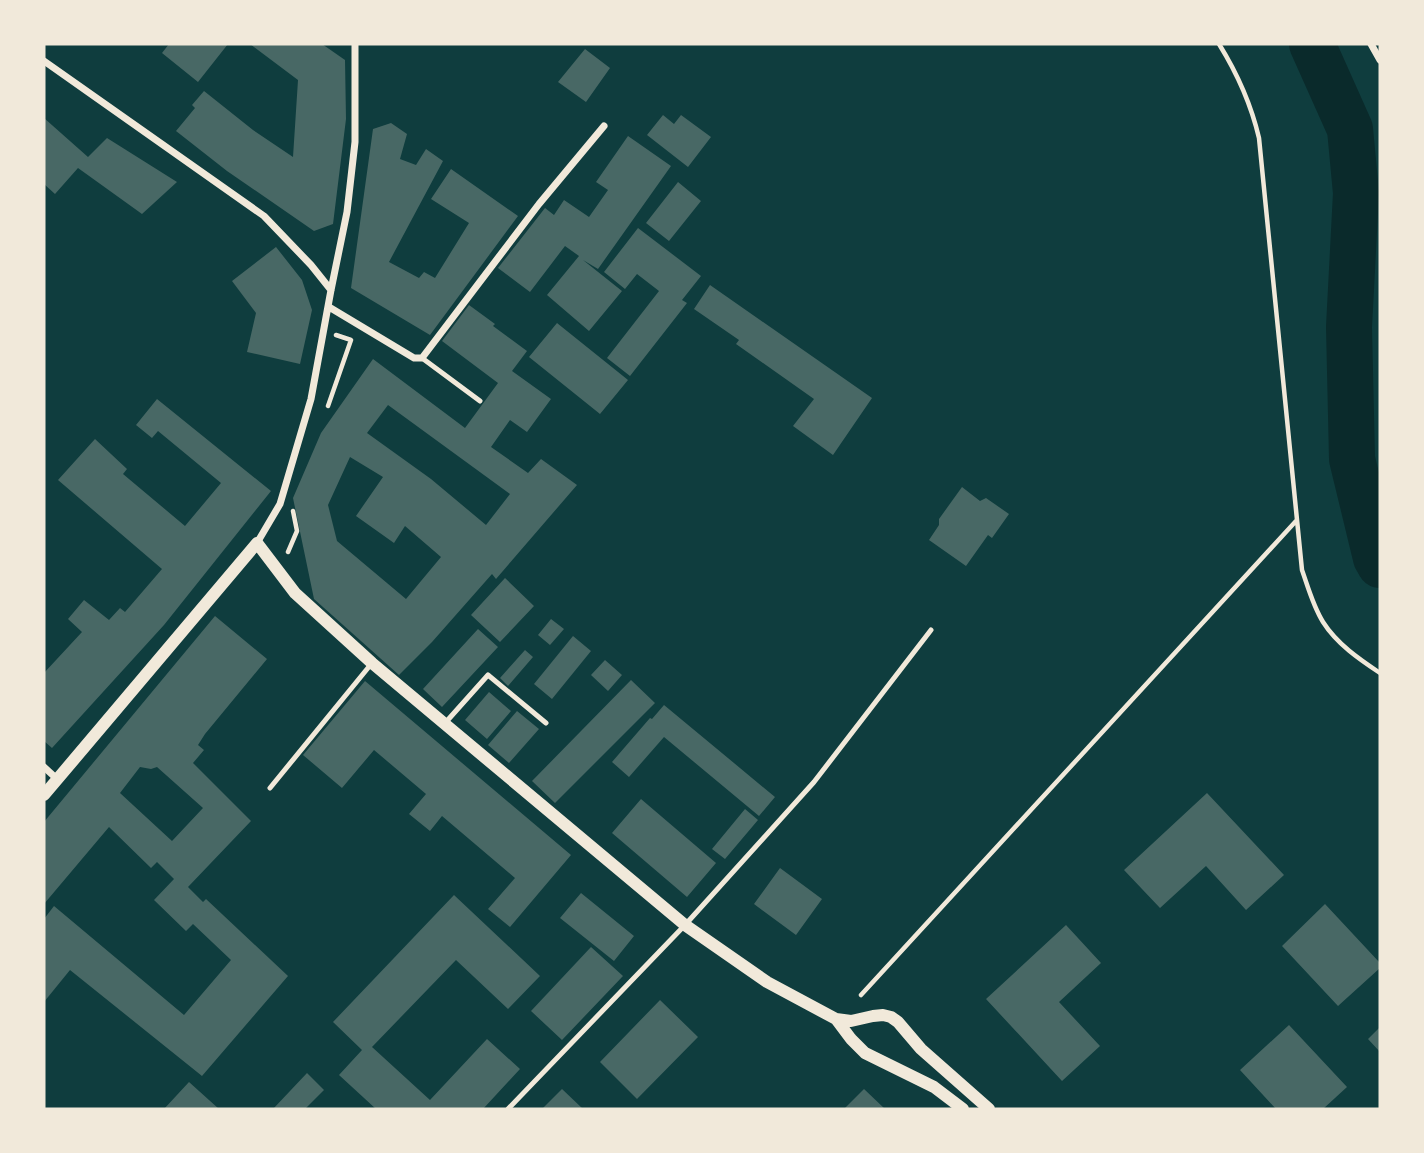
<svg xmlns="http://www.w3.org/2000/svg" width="1424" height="1153" font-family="Commissioner,sans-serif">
  <rect width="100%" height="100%" fill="#0f3d3e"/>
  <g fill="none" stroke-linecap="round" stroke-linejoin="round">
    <path stroke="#0a2a2b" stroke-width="46" d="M1312 44 1350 129 1356 193 1349 327 1352 459 1376 558 1380 565"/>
  </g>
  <path fill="#486865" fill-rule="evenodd" d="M169 44H228L198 82 162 53Z
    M250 44H322L345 60 346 119 333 224 314 231 227 171 176 131 195 108 192 105 204 91 253 130 293 157 298 80Z
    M585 49 610 68 586 102 558 82Z
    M663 115 674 124 681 115 711 137 688 167 647 135Z
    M44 118 88 157 107 138 177 182 142 214 78 168 55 194 44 184Z
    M391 123 407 134 400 159 416 165 426 149 443 161 389 262 419 278 424 272 435 278 469 223 431 199 451 169 518 216 430 335 351 288 373 129Z
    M628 136 671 166 598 269 583 260 622 291 589 331 547 295 579 256 565 246 530 292 498 268 545 208 554 215 564 200 589 217 608 190 596 182Z
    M678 182 701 201 669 241 646 223Z
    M638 228 701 276 682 300 687 303 630 376 607 358 659 291 637 274 625 289 604 272Z
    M276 247 302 280 312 310 300 364 247 352 256 313 232 281Z
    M710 285 872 398 833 455 793 426 814 399 736 344 739 340 694 309Z
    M469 305 495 324 493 326 527 351 512 371 551 399 527 432 510 420 491 447 528 473 541 459 577 485 496 579 492 574 432 642 399 675 314 599 293 498 321 433 373 359 465 428 498 383 442 341ZM388 405 510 494 486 525 431 479 367 433ZM350 457 383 477 356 516 394 543 405 526 441 557 406 599 337 541 328 505Z
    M557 323 628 380 600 414 529 357Z
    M157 399 271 491 164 625 52 748 44 741V673L82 632 68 619 84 600 109 620 120 608 125 612 162 569 58 480 95 439 127 469 123 474 185 526 221 483 158 431 152 438 136 425Z
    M962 487 980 501 986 498 1009 514 992 538 988 535 966 566 929 540 939 525V519Z
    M505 578 534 606 500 642 471 615Z
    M215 616 267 659 205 734 198 745 204 750 193 763 251 821 188 887 203 902 206 899 288 976 202 1076 70 970 44 1002V919L54 906 184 1015 231 960 193 924 186 931 154 900 174 879 157 862 151 868 109 827 44 904V822ZM140 767 151 769 157 767 203 808 172 841 120 793Z
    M551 619 564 629 550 645 538 635Z
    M478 629 498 647 442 707 423 689Z
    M573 636 591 651 552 699 534 684Z
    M525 650 533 657 508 686 500 678Z
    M605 660 622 675 608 691 591 675Z
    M631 680 655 703 555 803 532 781Z
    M365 681 571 855 510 927 488 909 515 878 442 816 430 831 409 814 426 794 374 750 342 788 303 755Z
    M489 692 511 711 487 739 465 720Z
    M664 705 775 797 759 816 664 737 629 777 612 762 650 718 652 719Z
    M517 711 539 729 509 763 488 745Z
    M1207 793 1284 875 1246 910 1206 866 1160 908 1124 870Z
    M641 799 716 863 687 897 612 833Z
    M745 809 758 820 725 859 712 849Z
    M780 868 822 899 796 935 754 904Z
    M581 893 634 936 614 961 560 918Z
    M454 895 540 976 508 1009 456 960 372 1047 430 1100 487 1039 520 1069 483 1109H376L339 1075 362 1050 333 1022Z
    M1325 904 1380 963V968L1338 1006 1282 946Z
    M1066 925 1101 963 1059 1002 1100 1046 1062 1081 986 999Z
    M591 947 623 976 562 1040 531 1011Z
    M660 1000 698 1037 637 1099 600 1062Z
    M1289 1025 1347 1087 1323 1109H1276L1240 1070Z
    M1380 1027V1052L1368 1039Z
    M307 1073 324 1090 305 1109H273Z
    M189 1082 219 1109H164Z
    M562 1089 583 1109H542Z
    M864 1089 885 1109H844Z"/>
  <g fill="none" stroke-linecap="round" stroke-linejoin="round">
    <path stroke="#f1e9da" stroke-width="4.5" d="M1219 44C1237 73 1251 104 1259 138L1302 570C1308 587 1313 606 1323 622 1337 644 1359 659 1380 673
      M328 406 351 340 336 335
      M288 552 297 531 293 511
      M861 995 1296 521"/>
    <path stroke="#f1e9da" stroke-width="5" d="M422 358 480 401
      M446 722 488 675 546 723
      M270 788 372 663
      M508 1109 685 925 814 782 931 630"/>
    <path stroke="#f1e9da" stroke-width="7" d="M1371 44 1380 60
      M44 61 264 216 311 265 331 290
      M329 307 414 358H422L539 204 604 126
      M257 543 280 504 311 399 331 290 347 212 355 142V44
      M44 767 57 779"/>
    <path stroke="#f1e9da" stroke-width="12" d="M44 795 257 543 295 593 372 663 685 925 767 982 836 1019 851 1021 873 1016 883 1015 891 1017 898 1022 921 1049 989 1109
      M836 1019 851 1039 865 1053 934 1087 963 1109"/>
  </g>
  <rect width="1424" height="1153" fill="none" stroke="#f1e9da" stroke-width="91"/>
</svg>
